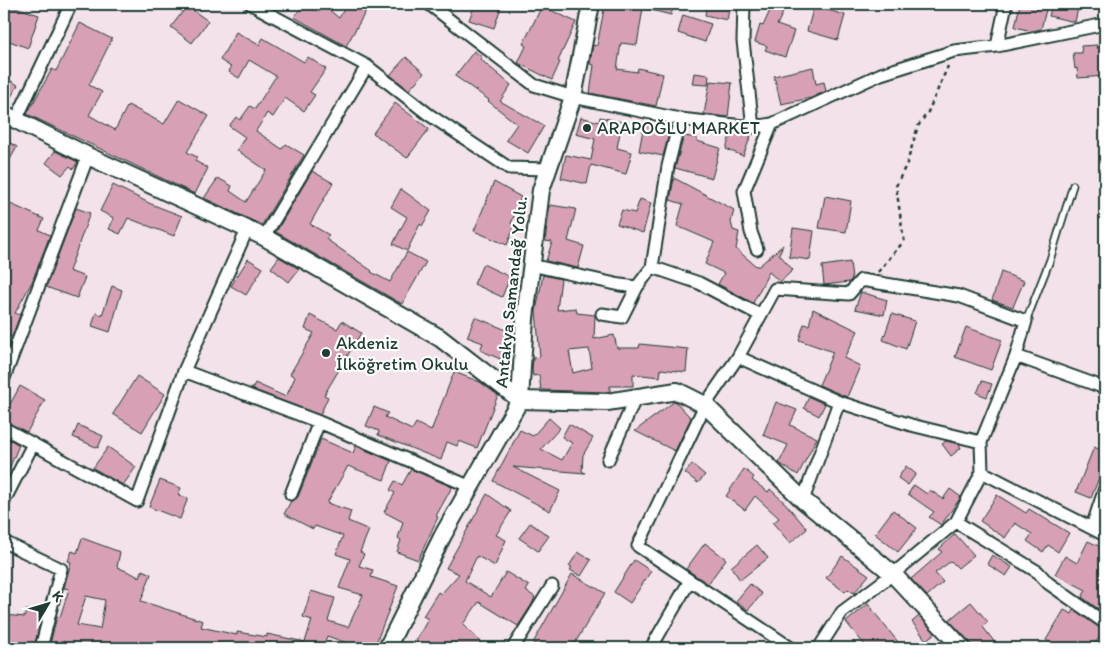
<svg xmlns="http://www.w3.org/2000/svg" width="1109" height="652" font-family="Itim,sans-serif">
  <rect width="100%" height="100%" fill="#f3e2e9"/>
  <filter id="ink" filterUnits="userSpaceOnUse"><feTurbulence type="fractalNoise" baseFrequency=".02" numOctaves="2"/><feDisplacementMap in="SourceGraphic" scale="10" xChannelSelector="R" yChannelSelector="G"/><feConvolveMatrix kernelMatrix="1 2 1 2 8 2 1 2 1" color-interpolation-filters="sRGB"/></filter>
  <g filter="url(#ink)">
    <path fill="#d7a0b6" stroke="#1f3d34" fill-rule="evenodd" d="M6 4 39 15 28 48 4 39Z
      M305 4H322L339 18 347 4H370L346 46 294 17Z
      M475 4H502L494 28 469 20Z
      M605 4H674L671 15 643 8 637 45 621 43 617 69 637 72 638 68 663 74 656 106 590 93 594 65 590 64 593 45 597 46Z
      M707 4H730L727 20 705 15Z
      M773 4H787L777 25 794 31 785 57 765 50 767 46 755 42 760 25 763 26Z
      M1020 4 1047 6 1041 29 1032 31 1015 27Z
      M1052 4H1079L1075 22 1049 16Z
      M187 6 208 21 192 43 171 27Z
      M542 6 576 22 558 61 560 62 552 80 518 63 526 46 523 44Z
      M814 6 845 15 838 40 807 31Z
      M683 15 711 24 705 42 678 33Z
      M80 23 112 39 89 85 102 92 89 115 115 130 128 105 164 124 179 99 209 116 187 152 197 157 195 161 208 168 195 194 27 114 52 69 56 71Z
      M236 32 259 45 263 38 304 62 308 57 326 69 310 92 315 95 304 111 285 98 273 117 267 113 256 131 282 149 286 144 304 155 262 225 204 198 218 178 232 186 230 191 246 202 266 170 237 150 245 137 229 126 236 117 240 120 250 106 255 109 276 76 249 60 239 78 229 72 231 67 220 60Z
      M1097 45 1096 48 1105 46V76L1078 78 1077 68 1075 69 1073 53H1082L1081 46Z
      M474 51 482 57 480 59 511 85 500 101 544 126 528 153 506 140 517 124 488 101 489 100 455 76Z
      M406 57 424 73 409 90 390 75Z
      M813 67 816 84 824 82 826 91 811 98 781 104 774 76Z
      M694 73 709 75 708 85 692 84Z
      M4 77 18 85 6 105 4 104Z
      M710 81 732 83 728 117 704 114Z
      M395 103 429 129 407 158 373 133Z
      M581 117 599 122 600 117 622 122 617 148 632 152 626 174 591 165 587 184 561 178 566 155 591 160 595 139 576 134Z
      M644 124 670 130 663 156 639 151Z
      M731 132 751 136 743 156 726 149Z
      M684 136 697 138V141L720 148 712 178 675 168Z
      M4 139 17 147 4 170Z
      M55 151 78 162 73 169 70 166 62 175 46 163Z
      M312 171 333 183 310 224 329 235 326 239 372 271 371 272 390 282 407 252 426 262 402 304 276 232Z
      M674 178 734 210 731 222 733 230 739 232 736 249 756 266H759L783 245 779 254 793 270 780 282 769 272 753 303 718 284 724 273 705 264 714 242 677 226 683 204 670 200Z
      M494 182 521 197 511 224 515 225 507 245 474 231Z
      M113 185 151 204 182 216 174 236 128 218 120 234 109 229 114 218 100 211Z
      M401 189 431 211 422 226 420 224 407 251 393 244 407 217 391 207Z
      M825 196 851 201 846 232 819 228Z
      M640 199 651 203 643 233 617 224 622 210 635 213Z
      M4 201 44 219 39 230 50 235 32 282 15 313 20 315 12 337 4 335Z
      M550 205 576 209 568 241 584 246 578 268 546 261 552 242 545 241Z
      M76 208 90 213 69 271 85 277 77 298 46 287Z
      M793 228 814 231 810 260 789 257Z
      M279 257 299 269 289 282 271 268Z
      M248 259 263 268 246 295 231 286Z
      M850 262 852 279 849 282 824 285 822 266Z
      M483 264 510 277 502 297 474 284Z
      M1001 272 1024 281 1013 307 992 300Z
      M543 275 561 279 557 310 576 308 577 313 595 315 594 339 614 335 617 348H639L640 344 688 349 686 372 661 369 660 377 633 374V386H610V391L606 392 541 390 539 375 533 376 532 370 533 358 540 357 536 311ZM589 349 592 368 573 373 569 351Z
      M112 286 122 290 110 332 92 326 96 313 102 315Z
      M861 292 887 300 884 315 855 309Z
      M813 309 858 331 844 358 860 366 847 397 819 385 833 352 799 340 804 324 809 325Z
      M892 314 915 321 906 349 883 340Z
      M310 315 337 329 342 321 361 333 324 395 328 397 320 415 252 389 255 383 286 397 295 377 290 374 314 333 305 329Z
      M475 317 511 332 500 359 480 350 483 343 467 337Z
      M966 327 1002 340 991 370 955 357Z
      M454 372 480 382 498 395 477 448 459 441 457 446 447 442 441 460 378 435 379 431 366 426 374 407 388 413 385 417 412 430 416 423 431 431Z
      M137 376 165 394 142 432 113 414Z
      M982 381 992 384 987 397 977 393Z
      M20 386 45 400 27 432 4 421V415Z
      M809 397 825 404 819 416 804 408Z
      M675 401 691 418 675 451 635 431Z
      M776 402 797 410 790 425 817 438 798 475 779 463 788 445 763 435Z
      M549 418 560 428 541 449 562 460 572 443 562 437 569 424 593 438 583 455 582 471 585 473 513 467 560 491 550 511 493 481 520 430 533 436Z
      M78 425 103 436 98 448 73 437Z
      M9 439 19 445 4 481V452Z
      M321 439 353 453 356 446 391 461 384 480 348 466 327 503 351 511 348 521 369 530 360 552 364 554 359 566 373 570 371 577 398 586 374 648H349L350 644 327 636 323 648H247L231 646 230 648H49L57 616 60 617 69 589 64 588 71 562 68 561 72 551 77 553 82 538 120 552 117 567 140 577 142 570 151 574 141 601 203 621 201 627 237 635V632L267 637V634L305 642 312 620 303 617 311 591 335 598 328 621 348 627 363 595 339 588 350 559 336 554 343 536 315 526 313 529 284 514 291 501 298 497ZM86 596 105 600 100 629 77 625Z
      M946 441 959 444 961 448 951 456 942 444Z
      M108 447 136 467 123 485 93 468Z
      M1094 447 1105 452V463L1091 498 1076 492Z
      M692 464 705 475 698 483 685 473Z
      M906 466 916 474 908 485 898 478Z
      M411 469 452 487 436 516 438 517 418 560 397 552 401 540 398 538 403 522 384 512 395 493 390 490 395 481 402 485Z
      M744 469 754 477 752 480 768 492 770 489 786 504 807 529 790 543 773 523 779 518 755 496 745 510 726 496Z
      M160 480 181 488 178 495 188 498 180 519 149 507Z
      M914 485 927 494 930 490 943 499 950 489 961 497 941 525 929 517 934 512 908 494Z
      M487 494 511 511 496 535 506 540 495 566 477 556 465 581 491 597 506 572 529 586 526 591 535 597 532 604 518 626 479 602 463 624 486 648H412L428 619 423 616 438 592 441 594 459 574 446 568Z
      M997 495 1026 513 1029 509 1069 533 1058 552 1048 545 1043 552 1027 541 1032 534 1015 523 1005 538 980 521Z
      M893 510 917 528 898 552 875 534Z
      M530 523 549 536 538 551 519 538Z
      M955 534 974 555 958 568 951 561 935 573 943 582 927 596 911 579 942 552 939 549Z
      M1088 541 1105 549V614L1082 597 1086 590 1055 574 1065 556 1077 563Z
      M705 543 726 559 708 584 686 569Z
      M757 545 768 558 740 580 731 567Z
      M578 552 591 560 581 576 570 570 572 567 569 566Z
      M992 555 1012 567 1006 576 987 564Z
      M842 556 869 575 854 593 848 589 845 592 826 578Z
      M634 560 651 571 630 603 614 592Z
      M572 574 605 593 572 648H545L533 643Z
      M750 584 762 594 748 610 736 601Z
      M971 602 988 622 983 627 999 648H972L969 641 949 620Z
      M868 604 885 626 903 648H867L863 643 846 622Z
      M26 610 39 611V613L42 614 34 648 4 647V615L25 617Z
      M1064 610 1072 614 1074 610 1104 630 1092 648H1059L1046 640Z
      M919 616 935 633 926 640 912 622Z"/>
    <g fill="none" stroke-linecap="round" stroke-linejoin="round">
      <g stroke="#1f3d34" stroke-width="9">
        <path id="lane" d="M1026 321 1050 260 1073 185"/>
      </g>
      <g stroke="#1f3d34" stroke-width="15">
        <path id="street" d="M251 4 367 66
          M429 4 534 85 573 97 680 119 753 127 772 124 881 74 954 51 997 46 1105 24
          M744 4 743 41 753 127
          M997 46 1006 4
          M680 119 668 166 652 267 699 283 760 315
          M16 120 71 4
          M264 237 367 66 428 114 509 168 548 169
          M757 249 751 232 744 191 772 124
          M531 265 620 285 637 287
          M602 314 622 317 637 287 652 267
          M1016 356 1105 388
          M738 357 839 402 911 425 981 442
          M184 371 319 422 471 487
          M4 378 88 156
          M4 428 137 501 184 371 247 230
          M608 460 635 399
          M982 472 1105 535
          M291 494 319 422
          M803 500 839 402
          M4 501 33 444
          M956 522 1038 572 1048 583 1105 623
          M1092 527 1105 488
          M4 542 61 569 41 648
          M513 648 552 586
          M651 648 689 582
          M791 648 638 546 705 405 738 357 775 289 849 294 861 280 959 296 1026 321 1016 356 981 442 982 472 956 522 893 574 842 612 819 648
          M1104 648 1105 645"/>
      </g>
      <g stroke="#1f3d34" stroke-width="20">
        <path id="secondary" d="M4 114 88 156 264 237 440 338 520 400 607 402 677 391 705 405 803 500 893 574 962 648
          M387 648 443 535 520 400 525 318 541 190 573 97 591 4"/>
      </g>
      <path stroke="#1f3d34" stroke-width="2.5" stroke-dasharray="4 4" stroke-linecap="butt" d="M878 272 904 241 896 186 907 163 918 126 928 112 948 66"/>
      <use href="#lane" stroke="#fff" stroke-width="5.5"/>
      <use href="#street" stroke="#fff" stroke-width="11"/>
      <use href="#secondary" stroke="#fff" stroke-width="16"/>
    </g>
  </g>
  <g fill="#1f3d34" stroke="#fff" stroke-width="2">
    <circle cx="587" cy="128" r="5"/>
    <circle cx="326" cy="353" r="5"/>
  </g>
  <g text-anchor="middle" stroke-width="4.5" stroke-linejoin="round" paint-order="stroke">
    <g font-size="18" fill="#1f3d34" stroke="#fff" text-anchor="start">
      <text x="597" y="134">ARAPOĞLU MARKET</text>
      <text x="336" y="349">Akdeniz<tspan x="336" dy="21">İlköğretim Okulu</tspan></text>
    </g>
    <g font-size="18" fill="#1f3d34" stroke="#fff">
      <text transform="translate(511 292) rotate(-84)" y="6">Antakya Samandağ Yolu.</text>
    </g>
  </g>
  <rect width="1109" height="652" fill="none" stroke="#fff" stroke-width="20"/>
  <rect x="10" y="10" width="1089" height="632" fill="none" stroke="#1f3d34" stroke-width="2" filter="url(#ink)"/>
  <g transform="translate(48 604) rotate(52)" stroke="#ffffff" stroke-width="4" paint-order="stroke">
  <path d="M0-4L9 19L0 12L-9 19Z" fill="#1f3d34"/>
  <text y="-8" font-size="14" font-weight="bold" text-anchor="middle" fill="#1f3d34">K</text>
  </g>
</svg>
